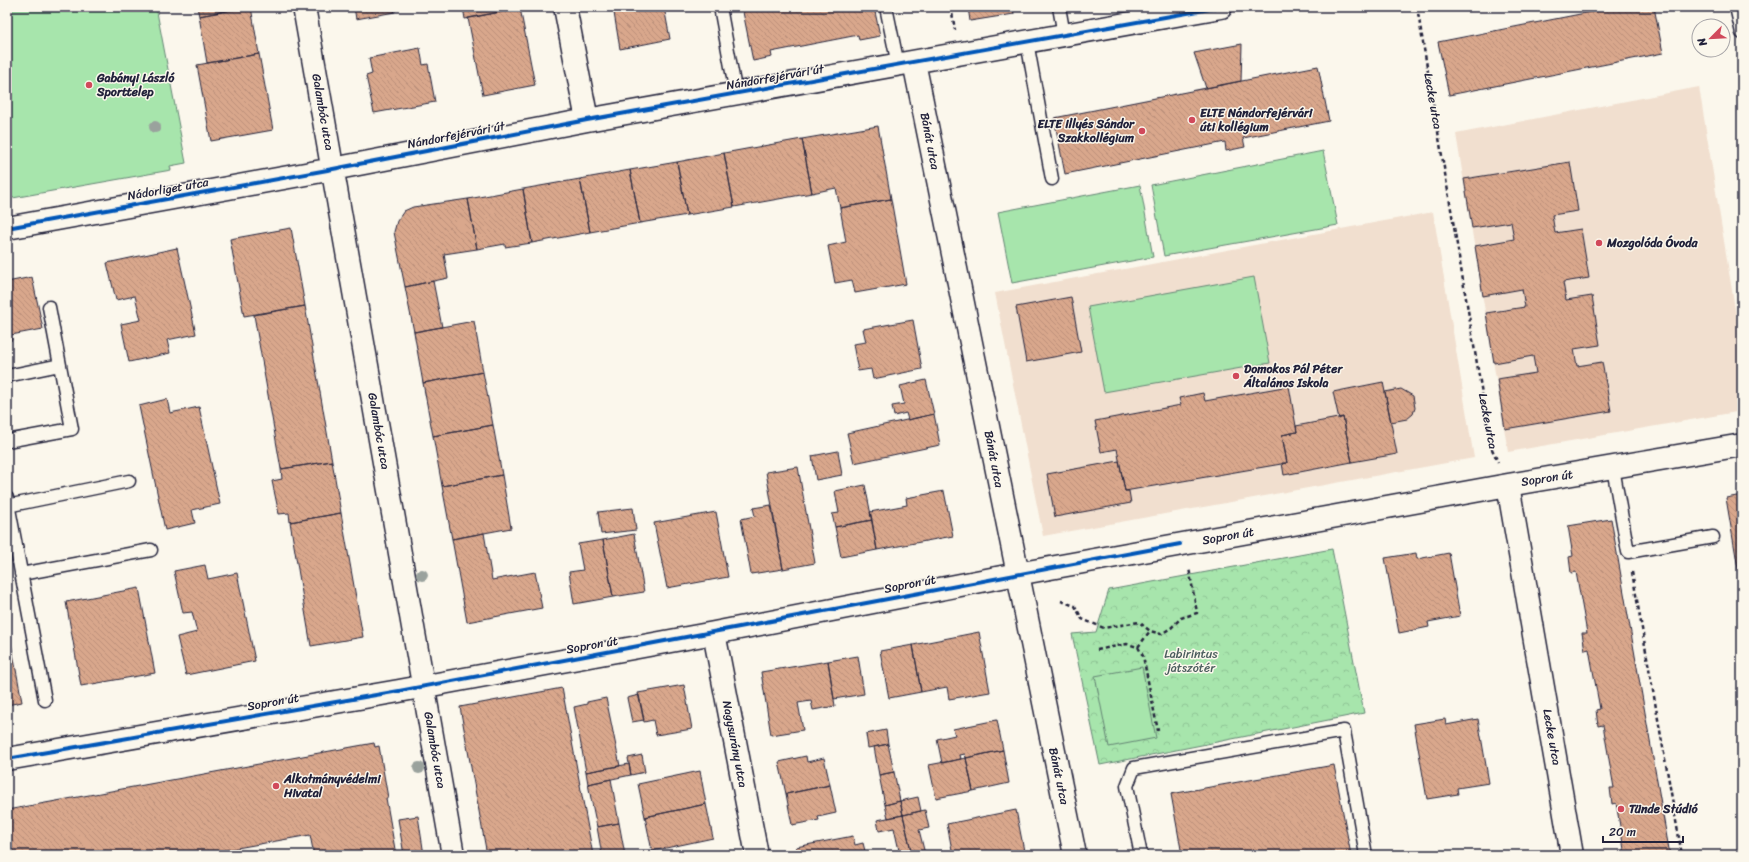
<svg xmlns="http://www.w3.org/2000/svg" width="1749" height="862" font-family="Sriracha,sans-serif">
  <defs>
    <pattern id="forest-crowns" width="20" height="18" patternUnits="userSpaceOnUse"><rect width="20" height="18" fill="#a7e5ac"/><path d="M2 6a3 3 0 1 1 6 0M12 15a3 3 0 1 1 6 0" fill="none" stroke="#8fc495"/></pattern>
    <pattern id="building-back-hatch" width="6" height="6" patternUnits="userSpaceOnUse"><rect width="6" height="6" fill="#d9a78c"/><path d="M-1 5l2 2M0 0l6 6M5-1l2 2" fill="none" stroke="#ba8f7a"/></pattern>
  </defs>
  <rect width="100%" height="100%" fill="#fbf7ec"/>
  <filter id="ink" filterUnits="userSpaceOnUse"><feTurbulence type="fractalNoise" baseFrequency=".025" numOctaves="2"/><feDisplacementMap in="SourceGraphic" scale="8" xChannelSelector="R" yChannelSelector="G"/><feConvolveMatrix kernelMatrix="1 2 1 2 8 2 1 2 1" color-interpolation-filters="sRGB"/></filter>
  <g filter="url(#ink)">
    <path fill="#f1dfcf" d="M1699 87 1742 352V411L1508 452 1456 134Z
      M1433 212 1474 458 1043 536 995 293Z"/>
    <path fill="url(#forest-crowns)" stroke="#648474" d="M1332 549 1364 713 1100 765 1072 634 1096 632 1109 590Z"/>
    <path fill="#a7e5ac" stroke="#648474" d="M7 7H156L186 163 170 166 171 170 7 199Z
      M1323 151 1338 225 1164 256 1151 185Z
      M1140 185 1153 257 1012 283 998 212Z
      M1254 277 1270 363 1104 392 1088 307Z
      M1142 667 1156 738 1109 747 1095 676Z"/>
    <path fill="url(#building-back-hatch)" stroke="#22223b" d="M197 7H247L199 16Z
      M247 7H251L259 54 207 63 199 16Z
      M354 7H394L395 12 356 19Z
      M463 7H526L465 19Z
      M613 7H664L670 39 620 49Z
      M742 7H874L880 36 859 40 858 35 771 52 772 57 753 61Z
      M968 7H1013L1014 14 970 21Z
      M1616 7H1654L1663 53 1449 95 1438 42Z
      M520 8 535 85 483 95 468 18Z
      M1242 44 1241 81 1206 88 1194 53Z
      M420 48 423 65 428 64 435 102 374 113 366 76 372 74 369 58Z
      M259 54 273 130 211 141 197 65Z
      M1318 66 1329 121 1243 138 1245 147 1226 151 1225 142 1065 174 1054 118Z
      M878 126 891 199 840 208 836 188 812 193 802 139Z
      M802 139 812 193 734 207 724 153Z
      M724 153 734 207 687 215 677 162Z
      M677 162 687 215 640 223 630 170Z
      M1570 162 1578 211 1552 215 1555 233 1581 229 1589 278 1563 282 1566 300 1592 296 1600 345 1574 349 1577 366 1602 362 1611 411 1505 429 1497 379 1536 373 1533 356 1494 363 1486 313 1525 307 1522 289 1483 296 1475 246 1514 239 1511 222 1472 228 1464 179Z
      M630 170 640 223 590 232 580 179Z
      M580 179 590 232 532 243 523 189Z
      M523 189 532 243 505 247V244L477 249 468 199Z
      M468 199 477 249 444 254 448 278 405 287 394 232 397 221 404 211 413 207Z
      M891 199 906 284 855 293 852 280 835 283 828 246 846 242 840 208Z
      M291 228 305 306 244 316 230 239Z
      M177 248 196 334 167 340 170 353 129 362 121 324 141 320 135 296 116 300 107 263Z
      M32 277 43 329 11 335 12 340 7 341V282Z
      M433 281 442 327 414 332 405 287Z
      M1071 297 1081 352 1026 362 1016 307Z
      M305 306 332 461 281 469 254 315Z
      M913 320 922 369 873 379 871 369 858 371 853 344 866 342 863 329Z
      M474 321 483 372 423 383 414 332Z
      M483 372 493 425 433 436 423 383Z
      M926 380 934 414 908 420 906 413 894 416 892 406 904 404 900 386Z
      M1383 382 1397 454 1352 462 1343 417 1339 419 1333 392Z
      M1289 386 1297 432 1282 435 1287 463 1125 491 1117 449 1101 452 1095 421 1181 405 1179 398 1203 393 1205 401Z
      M1401 389 1413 396 1415 408 1413 414 1407 419 1391 422 1385 392Z
      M167 399 170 413 199 407 220 504 192 510 195 523 165 530 139 406Z
      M934 414 940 445 854 463 847 433Z
      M1343 417 1352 462 1284 475 1282 463H1287L1282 435 1297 432 1296 426Z
      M493 425 502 475 442 486 433 436Z
      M838 451 842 475 816 480 812 456Z
      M332 461 341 513 290 522 289 513 279 514 272 481 282 479 281 469Z
      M1119 461 1125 491H1129L1131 503 1055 517 1047 474Z
      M798 467 815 563 783 569 766 472Z
      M502 475 511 528 452 539 442 486Z
      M865 485 872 520 835 527 832 514 839 513 835 491Z
      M944 491 953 536 877 550 870 512 907 505 906 498Z
      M1742 495V592L1726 498Z
      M771 505 783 569 751 574 741 519 755 516 753 508Z
      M633 508 636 530 601 534 598 512Z
      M716 512 728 577 667 588 654 523Z
      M341 513 363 637 311 646 290 522Z
      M1611 519 1670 855H1625L1616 803 1612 804 1610 788H1614L1603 725 1598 726 1596 710 1600 709 1589 649 1585 650 1582 633H1587L1576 572 1571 573 1569 557 1573 556 1568 526Z
      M872 520 877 550 841 557 835 527Z
      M484 533 492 580 535 572 542 608 467 622 452 539Z
      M634 534 644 592 613 597 603 540Z
      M603 540 613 597 574 604 569 572 583 570 578 544Z
      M1416 553 1417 559 1449 553 1460 616 1428 622 1429 627 1399 633 1385 558Z
      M205 565 208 579 237 573 255 661 186 675 177 637 197 632 192 612 183 613 174 571Z
      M139 588 155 673 81 686 66 602Z
      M7 621 22 702 7 705Z
      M979 632 990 692 949 699 947 687 921 692 913 645Z
      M913 645 921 692 889 698 880 651Z
      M858 656 864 694 834 699 828 661Z
      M828 661 835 706 813 710 811 701 798 703 803 730 771 735 761 672Z
      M684 685 692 729 656 735 653 720 644 722 638 693Z
      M562 688 593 855H487L460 707Z
      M639 695 644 720 632 722 627 698Z
      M606 698 620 766 586 772 574 707 587 704V702Z
      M1445 719 1446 725 1478 719 1489 783 1457 788 1458 794 1427 799 1414 724Z
      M997 720 1003 750 966 758 965 754 960 755 961 759 942 763 937 739 955 735 953 729Z
      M886 730 888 744 868 748 866 734Z
      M374 743 375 747 379 746 388 798H386L396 855H314L310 835 209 853V855H7V810Z
      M888 744 894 772 879 775 874 747Z
      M1003 750 1009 783 973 791 966 758Z
      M642 755 645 772 631 775 628 758Z
      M806 756 807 762 824 758 830 785 786 794 779 762Z
      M966 758 973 791 936 798 929 765Z
      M629 764 631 775 588 784 586 772Z
      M1334 765 1351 855H1182L1171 794Z
      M700 771 706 804 645 817 638 784Z
      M894 772 900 801 885 805 879 775Z
      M611 779 619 823 597 827 588 784Z
      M830 785 836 813 818 817 819 820 792 825 786 794Z
      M918 797 921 811 903 815 900 801Z
      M900 801 903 815 888 818 885 805Z
      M706 804 713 838 652 851 645 817Z
      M925 810 929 828 919 830 925 854 912 855 903 815Z
      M1016 810 1024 851 1022 855H953L947 824Z
      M903 815 912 855H900L894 828 879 831 877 820Z
      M418 816 424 855H404L398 819Z
      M619 823 625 855H602L597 827Z
      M853 836 855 845 863 843 866 855H797L796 847Z"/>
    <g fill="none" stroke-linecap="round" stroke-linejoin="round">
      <g stroke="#22223b" stroke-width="15">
        <path id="service" d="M720 7 736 94
          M886 7 898 65
          M1059 7 1064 35
          M1736 7 1742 33
          M1027 42 1052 179
          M7 376 60 365
          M7 441 72 429 49 307
          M1613 468 1628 552 1713 537
          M7 498 45 700
          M7 506 129 481
          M21 574 151 550
          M1141 855 1127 786 1134 768 1344 731 1366 855"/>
      </g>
      <g stroke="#22223b" stroke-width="25">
        <path id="minor" d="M304 7 453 855
          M565 7 587 120
          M914 62 1075 855
          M7 228 333 169 587 120 1221 7
          M1508 485 1572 855
          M714 633 757 855
          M7 759 399 691 714 633 1017 574 1508 485 1742 445"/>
      </g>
      <path stroke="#22223b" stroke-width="2.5" stroke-dasharray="4 3" stroke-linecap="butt" d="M951 7 955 30
        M1417 7 1491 447 1498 462
        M1632 572 1682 855
        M1061 601 1075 606 1082 619 1104 628 1139 622 1150 631 1161 634 1171 628 1181 618 1197 613 1189 568
        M1138 647 1143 656 1158 731
        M1097 650 1127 644 1138 647 1150 631"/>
      <use href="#service" stroke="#fbf7ec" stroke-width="12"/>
      <use href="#minor" stroke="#fbf7ec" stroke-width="22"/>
      <g stroke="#fbf7ec" stroke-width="6">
        <path id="cycleway" d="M7 228 333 169 587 120 1221 7
          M7 759 399 691 1180 544"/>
      </g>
      <use href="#cycleway" stroke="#0057b8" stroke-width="4"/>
    </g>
    <g fill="#9aa29d">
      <circle cx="155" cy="127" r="6"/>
      <circle cx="422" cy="575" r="6"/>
      <circle cx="419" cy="768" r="6"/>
    </g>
  </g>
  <g fill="#d1495b" stroke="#fbf7ec" stroke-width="1.5">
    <circle cx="89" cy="85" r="4"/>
    <circle cx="1192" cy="120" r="4"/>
    <circle cx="1142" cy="131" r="4"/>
    <circle cx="1599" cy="243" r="4"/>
    <circle cx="1236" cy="376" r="4"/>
    <circle cx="276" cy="786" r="4"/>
    <circle cx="1621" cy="809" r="4"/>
  </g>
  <g text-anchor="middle" stroke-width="3" stroke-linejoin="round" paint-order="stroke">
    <g font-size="12" fill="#22223b" stroke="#fbf7ec">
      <text transform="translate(775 77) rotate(-10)" y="4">Nándorfejérvári út</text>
      <text transform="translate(1433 101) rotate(80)" y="4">Lecke utca</text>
      <text transform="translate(323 112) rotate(80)" y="4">Galambóc utca</text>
      <text transform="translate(456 135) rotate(-11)" y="4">Nándorfejérvári út</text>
      <text transform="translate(930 141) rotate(79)" y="4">Bánát utca</text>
      <text transform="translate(168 189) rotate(-10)" y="4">Nádorliget utca</text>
      <text transform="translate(1488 421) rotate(79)" y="4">Lecke utca</text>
      <text transform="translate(379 431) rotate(80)" y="4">Galambóc utca</text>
      <text transform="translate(994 459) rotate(79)" y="4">Bánát utca</text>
      <text transform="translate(1547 478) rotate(-9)" y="4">Sopron út</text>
      <text transform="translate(1228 536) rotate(-10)" y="4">Sopron út</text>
      <text transform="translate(910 584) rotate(-11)" y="4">Sopron út</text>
      <text transform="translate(592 645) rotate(-10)" y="4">Sopron út</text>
      <text transform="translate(273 702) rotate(-10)" y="4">Sopron út</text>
      <text transform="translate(1552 737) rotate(80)" y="4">Lecke utca</text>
      <text transform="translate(735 744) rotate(79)" y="4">Nagysurány utca</text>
      <text transform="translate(435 750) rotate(80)" y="4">Galambóc utca</text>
      <text transform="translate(1059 776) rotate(78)" y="4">Bánát utca</text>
    </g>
    <g font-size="12" font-weight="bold" fill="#22223b" stroke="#fbf7ec" text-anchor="start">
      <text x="97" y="82">Gabányi László<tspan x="97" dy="14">Sporttelep</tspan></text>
      <text x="1200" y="117">ELTE Nándorfejérvári<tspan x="1200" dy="14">úti kollégium</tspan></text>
      <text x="1134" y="128" text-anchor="end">ELTE Illyés Sándor<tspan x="1134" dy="14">Szakkollégium</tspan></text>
      <text x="1607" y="247">Mozgolóda Óvoda</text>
      <text x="1244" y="373">Domokos Pál Péter<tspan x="1244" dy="14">Általános Iskola</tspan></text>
      <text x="284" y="783">Alkotmányvédelmi<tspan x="284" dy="14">Hivatal</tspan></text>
      <text x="1629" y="813">Tünde Stúdió</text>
    </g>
    <g font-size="12" fill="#4a5c5d" stroke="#fbf7ec">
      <text x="1191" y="658">Labirintus<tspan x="1191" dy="14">játszótér</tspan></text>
    </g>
  </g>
  <rect width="1749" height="862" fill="none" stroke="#fbf7ec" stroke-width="24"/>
  <rect x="12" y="12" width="1725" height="838" fill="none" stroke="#22223b" stroke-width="1.5" filter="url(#ink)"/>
  <g transform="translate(1711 38) rotate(246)"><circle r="19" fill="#fbf7ec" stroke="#a4a2a5"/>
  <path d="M0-3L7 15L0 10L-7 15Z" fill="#d1495b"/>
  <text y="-6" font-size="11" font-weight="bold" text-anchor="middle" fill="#22223b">N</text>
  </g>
  <path d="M1603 836v6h80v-6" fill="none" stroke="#22223b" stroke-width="2"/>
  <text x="1609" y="836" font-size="12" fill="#22223b" stroke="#fbf7ec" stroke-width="3" paint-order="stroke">20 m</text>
</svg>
